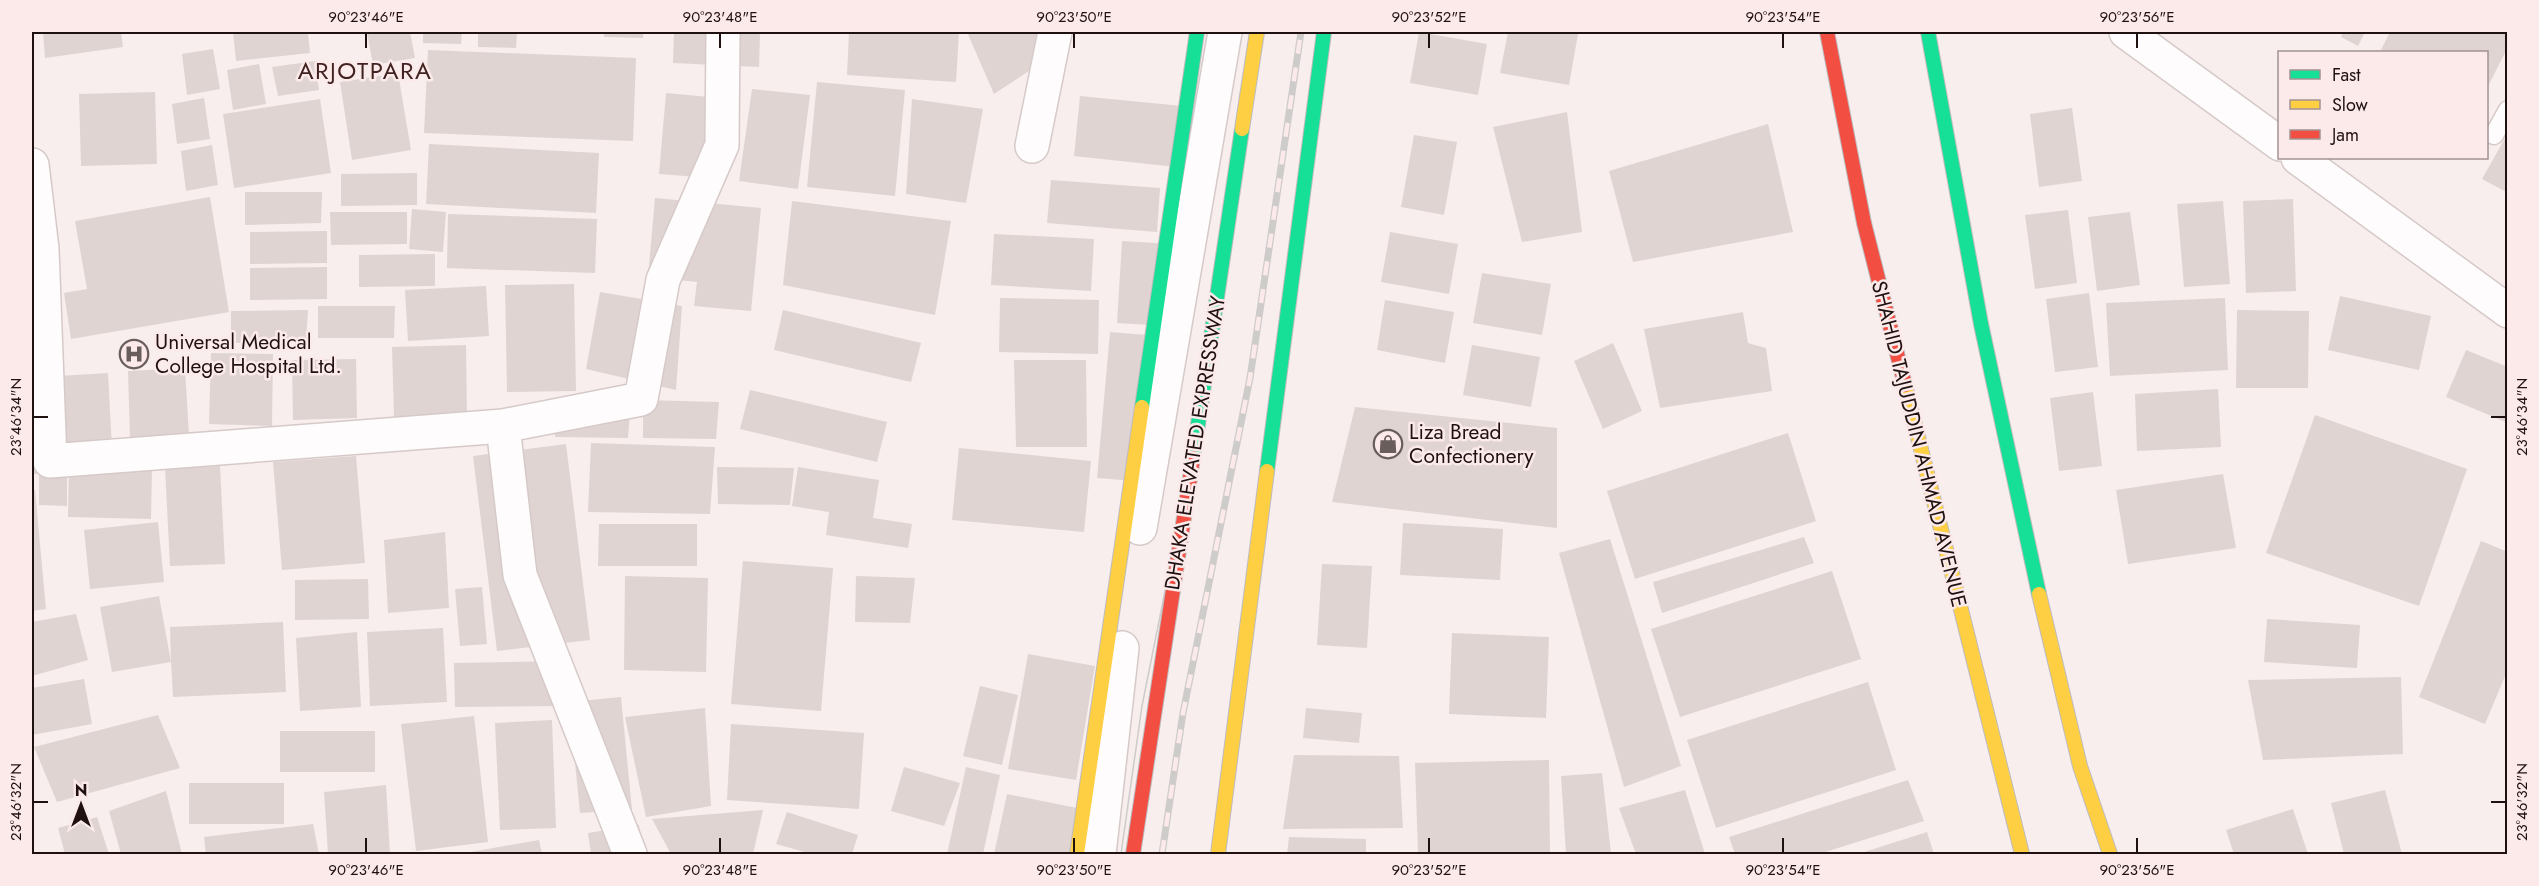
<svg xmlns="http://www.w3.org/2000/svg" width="2539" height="886" font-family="Jost,sans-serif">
  <rect width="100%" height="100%" fill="#f7eeed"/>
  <path fill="#e0d4d3" d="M43 32H121L123 47 45 58Z
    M233 32H308L310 53 236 61Z
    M367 32H410L415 58 373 65Z
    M423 32H462L461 44 423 43Z
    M478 32H517L516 48 478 47Z
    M604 32H643V38L604 37Z
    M674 32H760L759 67 673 63Z
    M849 32H959L956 82 847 75Z
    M967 32H1045L1041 63 994 94Z
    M1419 32 1487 44 1478 95 1410 83Z
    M1508 32H1562L1578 34 1569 85 1500 73Z
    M2343 32H2365L2358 46 2341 37Z
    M2390 32H2508V47L2486 90V52H2380Z
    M213 49 220 89 187 95 182 54Z
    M428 50 636 58 633 141 424 133Z
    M315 61 319 90 278 96 272 67Z
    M259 64 266 104 233 110 227 70Z
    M398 73 411 150 352 160 340 82Z
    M817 82 905 90 895 196 807 187Z
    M752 89 810 95 798 189 739 181Z
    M155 92 157 164 81 166 79 94Z
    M666 93 731 99 724 179 659 174Z
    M1080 96 1182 106 1176 167 1074 156Z
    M204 98 210 139 177 144 172 104Z
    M320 99 331 173 234 188 223 114Z
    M912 99 983 109 966 203 906 194Z
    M2072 108 2082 181 2039 187 2030 114Z
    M1567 112 1582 232 1522 242 1493 127Z
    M1768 124 1793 232 1633 262 1609 171Z
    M2508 133V193L2482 179Z
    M1414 135 1457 142 1444 215 1401 207Z
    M429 144 599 153 596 213 426 204Z
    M212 145 218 185 186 191 181 151Z
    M417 173V205L341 206V174Z
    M1051 180 1160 188 1157 232 1047 223Z
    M245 192H322L321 223 245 225Z
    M210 197 229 312 71 339 64 293 87 289 75 221Z
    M655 198 761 208 751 311 694 306 697 282 648 277Z
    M2293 199 2296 291 2246 293 2243 201Z
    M792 201 951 221 935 315 783 285Z
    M2223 201 2230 284 2184 287 2177 204Z
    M412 209 446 212 443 252 409 249Z
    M2068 210 2077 283 2035 289 2025 215Z
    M330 212H407V244L331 245Z
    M2130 212 2140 285 2097 291 2088 217Z
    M448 214 597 219 595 273 447 268Z
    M327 231V263L250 264V232Z
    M1390 232 1458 244 1449 294 1381 282Z
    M994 234 1094 239 1091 291 991 285Z
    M1122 241 1172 244 1167 326 1117 323Z
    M435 254V286L359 287V255Z
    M327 267V299L250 300V268Z
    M1482 273 1551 284 1542 335 1473 323Z
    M574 284 576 391 507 392 505 285Z
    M486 286 489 336 408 341 405 290Z
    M600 292 682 306 676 390 586 369Z
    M2089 293 2098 367 2055 372 2046 299Z
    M2340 296 2431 316 2419 370 2328 350Z
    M1000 298 1099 300 1098 354 999 352Z
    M2225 298 2228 370 2110 376 2106 303Z
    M1385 300 1454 312 1445 363 1377 350Z
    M318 306H395L394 338H318Z
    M308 310 306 342 231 343V311Z
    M783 310 921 343 911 382 774 350Z
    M2237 310 2309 311 2308 388H2236Z
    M1743 312 1748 343 1766 348 1772 391 1660 408 1644 329Z
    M1110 332 1159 336 1146 482 1097 478Z
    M1613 343 1642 411 1603 429 1574 361Z
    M466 345 467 415 394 417 392 347Z
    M1472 345 1540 357 1531 407 1463 395Z
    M2466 350 2508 367V423L2446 397Z
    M211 353 273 354 272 426 209 424Z
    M356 359 357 418 293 420 292 360Z
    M1014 360H1086L1087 447H1016Z
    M185 368 189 436 130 438 128 371Z
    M108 373 112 448 64 451 59 376Z
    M2218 389 2221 447 2137 451 2135 394Z
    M750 390 887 422 877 462 740 429Z
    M2093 392 2102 466 2059 471 2050 398Z
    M554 399 631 401 628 438 555 437Z
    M643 400 719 402 716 439 643 438Z
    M1355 407 1557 428V528L1332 502Z
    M32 412 37 474H32Z
    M2315 415 2467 469 2419 606 2266 553Z
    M1788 433 1816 521 1635 579 1607 491Z
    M591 443 715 447 710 514 588 512Z
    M566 444 590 640 497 651 473 456Z
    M959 448 1091 461 1084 532 952 520Z
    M356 456 365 563 282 570 273 462Z
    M69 466 152 468 151 519 68 517Z
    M220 466 225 564 170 566 165 468Z
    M39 467H67V506L39 505Z
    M717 467 794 468 790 505 718 504Z
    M798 467 879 480 873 518 912 524 908 548 826 535 829 512 792 506Z
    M2223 474 2236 548 2128 564 2116 490Z
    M32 490H35L46 609 32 611Z
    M158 522 164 582 90 589 84 530Z
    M1403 523 1503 529 1500 580 1400 575Z
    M599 524H697V566H598Z
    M445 532 449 608 388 613 384 540Z
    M1804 537 1814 563 1662 613 1653 582Z
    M1610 539 1681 766 1624 787 1559 553Z
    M2481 541 2508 552V669L2485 724 2419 697Z
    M743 561 833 568 821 711 731 704Z
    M1322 564 1372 566 1367 648 1317 645Z
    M1832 571 1861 659 1680 717 1651 629Z
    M625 576 708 578 706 672 624 670Z
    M856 576 915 578 910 623 855 622Z
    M368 579 369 619 295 620V580Z
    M482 587 487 644 460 646 455 589Z
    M159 596 171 662 170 627 283 622 286 692 173 697 171 662 112 672 100 607Z
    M76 614 88 660 32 676V622Z
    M2267 619 2360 625 2357 668 2264 662Z
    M443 628 447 702 370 706 367 632Z
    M357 632 361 707 300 711 296 638Z
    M1452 633 1549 637 1546 718 1449 714Z
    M1028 654 1095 666 1076 780 1008 769Z
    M563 661V706L455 707 454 663Z
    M2401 677 2403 754 2263 760 2248 680Z
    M84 679 92 724 32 735V688Z
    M1868 682 1896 770 1716 828 1687 740Z
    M980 686 1018 695 1002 765 963 756Z
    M621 697 632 810 580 813 569 702Z
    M705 708 711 806 646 817 625 717Z
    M1306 708 1362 713 1359 743 1303 738Z
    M158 715 180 768 57 802 34 747Z
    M474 716 488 842 416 851 401 724Z
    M552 720 556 828 500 830 495 723Z
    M731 724 864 733 859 809 727 800Z
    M280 731H375V772H280Z
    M1294 755 1399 756 1403 828 1283 829Z
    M1549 760 1550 854H1418L1415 763Z
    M904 767 960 783 944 826 891 811Z
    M966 767 1000 775 983 854H947Z
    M1602 773 1611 854H1566L1561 776Z
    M1908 780 1924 821 1819 854H1735L1729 837Z
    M189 783H284V824H189Z
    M386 785 390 854H328L324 792Z
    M1685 790 1705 854H1636L1619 808Z
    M2385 790 2402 854H2344L2331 803Z
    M166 791 182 854H121L109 811Z
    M1007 794 1107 814 1098 854H994Z
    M2293 809 2308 854H2234L2226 830Z
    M763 810 753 854H671L652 819Z
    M787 812 858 835 852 854H812L776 844Z
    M97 817 109 854H65L58 828Z
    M313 824 319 854H206L204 837Z
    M639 825 643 854H591L588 833Z
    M1927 832 1934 854H1858Z
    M1289 837 1366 839V854H1287Z
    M539 840 542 854H465V853Z"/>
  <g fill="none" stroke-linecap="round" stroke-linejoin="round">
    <g stroke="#d6cac9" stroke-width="21">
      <path id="lane" d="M2494 135 2508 110"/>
    </g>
    <g stroke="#d6cac9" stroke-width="36">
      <path id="street" d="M2126 32 2280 144
        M1032 146 1055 32
        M2298 158 2508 311
        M32 165 42 249 50 461 503 426
        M1140 528 1225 32
        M630 854 520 575 503 426 641 399 663 280 722 145 723 32
        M1099 854 1122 648"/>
    </g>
    <g stroke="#bdbbbf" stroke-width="16">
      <path id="fast" d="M1928 32 1981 324 2039 594
        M1142 407 1197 32
        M1267 471 1324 32"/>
    </g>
    <g stroke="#bdbbbf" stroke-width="16">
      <path id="slow" d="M1905 385 2022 854
        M2039 594 2080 766 2110 854
        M1077 854 1142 407
        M1218 854 1267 471"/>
    </g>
    <g stroke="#bdbbbf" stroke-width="16">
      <path id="jam" d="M1827 32 1864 223 1905 385"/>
    </g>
    <use href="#lane" stroke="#fefcfc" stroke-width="18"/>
    <use href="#street" stroke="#fefcfc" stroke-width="33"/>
    <use href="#fast" stroke="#16e098" stroke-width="14"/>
    <use href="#slow" stroke="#ffcf43" stroke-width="14"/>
    <use href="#jam" stroke="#f24e42" stroke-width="14"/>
    <path stroke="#cecbcb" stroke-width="1.5" d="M1121 854 1142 706 1209 372 1259 32"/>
    <g stroke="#cecbcb" stroke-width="7">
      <path id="rail" d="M1162 854 1183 713 1250 378 1301 32"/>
    </g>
    <use href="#rail" stroke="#fbeae9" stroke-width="4.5" stroke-dasharray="14" stroke-linecap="butt"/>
    <g stroke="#bdbbbf" stroke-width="16" stroke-linecap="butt">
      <path id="fast-bridge" d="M1193 458 1242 129"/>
    </g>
    <g stroke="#bdbbbf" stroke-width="16" stroke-linecap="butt">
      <path id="slow-bridge" d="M1242 129 1257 32"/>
    </g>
    <g stroke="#bdbbbf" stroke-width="16" stroke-linecap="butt">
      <path id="jam-bridge" d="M1133 854 1193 458"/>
    </g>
    <use href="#fast-bridge" stroke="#16e098" stroke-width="14"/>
    <use href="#slow-bridge" stroke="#ffcf43" stroke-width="14"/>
    <use href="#jam-bridge" stroke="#f24e42" stroke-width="14"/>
  </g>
  <path fill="none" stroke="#1e1110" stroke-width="2" d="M366 33V48M720 33V48M1074 33V48M1429 33V48M1783 33V48M2137 33V48M33 417H48M2491 417H2506M33 802H48M2491 802H2506M366 838V853M720 838V853M1074 838V853M1429 838V853M1783 838V853M2137 838V853"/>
  <defs>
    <g id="hospital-ring" transform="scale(1.5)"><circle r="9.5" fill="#fbeae9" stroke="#6a5e5d" stroke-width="1.5"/><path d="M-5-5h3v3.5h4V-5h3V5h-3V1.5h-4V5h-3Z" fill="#6a5e5d"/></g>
    <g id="shop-ring" transform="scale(1.5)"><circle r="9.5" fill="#fbeae9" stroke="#6a5e5d" stroke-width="1.5"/><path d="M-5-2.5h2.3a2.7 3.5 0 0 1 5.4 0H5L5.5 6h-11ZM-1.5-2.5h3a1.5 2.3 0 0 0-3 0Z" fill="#6a5e5d"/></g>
  </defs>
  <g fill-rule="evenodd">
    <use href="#hospital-ring" x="134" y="354"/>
    <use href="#shop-ring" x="1388" y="444"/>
  </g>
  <g text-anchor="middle" stroke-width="5" stroke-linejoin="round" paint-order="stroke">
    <g font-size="21" fill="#1e1110" stroke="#fbeae9" text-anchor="start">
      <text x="155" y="349">Universal Medical<tspan x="155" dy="24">College Hospital Ltd.</tspan></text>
      <text x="1409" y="439">Liza Bread<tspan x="1409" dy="24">Confectionery</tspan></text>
    </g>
    <g font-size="21" fill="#1e1110" stroke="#fbeae9">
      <text transform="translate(1195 443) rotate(-81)" y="7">DHAKA ELEVATED EXPRESSWAY</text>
      <text transform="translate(1919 444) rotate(76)" y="7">SHAHID TAJUDDIN AHMAD AVENUE</text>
    </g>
    <g font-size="24" letter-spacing="1.5" fill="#402220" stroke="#fbeae9">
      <text x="365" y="79">ARJOTPARA</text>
    </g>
  </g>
  <rect width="2539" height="886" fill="none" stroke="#fbeae9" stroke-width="66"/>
  <rect x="2278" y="51" width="210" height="108" fill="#fbeae9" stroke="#a39392" stroke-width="1.5"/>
  <rect x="2290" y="70" width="30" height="9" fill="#16e098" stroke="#a39392" stroke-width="1.5"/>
  <text x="2332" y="81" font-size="18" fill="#1e1110">Fast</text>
  <rect x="2290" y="100" width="30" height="9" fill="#ffcf43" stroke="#a39392" stroke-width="1.5"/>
  <text x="2332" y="111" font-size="18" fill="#1e1110">Slow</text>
  <rect x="2290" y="130" width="30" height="9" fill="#f24e42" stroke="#a39392" stroke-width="1.5"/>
  <text x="2332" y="141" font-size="18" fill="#1e1110">Jam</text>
  <g transform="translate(81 805)" stroke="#fbeae9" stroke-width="4.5" paint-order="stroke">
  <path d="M0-4.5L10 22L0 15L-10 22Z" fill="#1e1110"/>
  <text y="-9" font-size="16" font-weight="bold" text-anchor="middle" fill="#1e1110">N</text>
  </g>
  <rect x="33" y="33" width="2473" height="820" fill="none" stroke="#1e1110" stroke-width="2"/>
  <g font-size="15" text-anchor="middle" fill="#1e1110">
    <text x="366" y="22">90°23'46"E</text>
    <text x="720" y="22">90°23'48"E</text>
    <text x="1074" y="22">90°23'50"E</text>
    <text x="1429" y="22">90°23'52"E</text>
    <text x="1783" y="22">90°23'54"E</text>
    <text x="2137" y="22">90°23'56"E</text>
    <text transform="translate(16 417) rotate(-90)" y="5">23°46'34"N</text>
    <text transform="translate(2522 417) rotate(-90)" y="5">23°46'34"N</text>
    <text transform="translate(16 802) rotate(-90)" y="5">23°46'32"N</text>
    <text transform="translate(2522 802) rotate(-90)" y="5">23°46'32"N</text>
    <text x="366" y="875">90°23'46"E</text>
    <text x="720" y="875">90°23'48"E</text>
    <text x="1074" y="875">90°23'50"E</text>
    <text x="1429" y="875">90°23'52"E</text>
    <text x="1783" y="875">90°23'54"E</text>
    <text x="2137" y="875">90°23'56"E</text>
  </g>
</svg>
